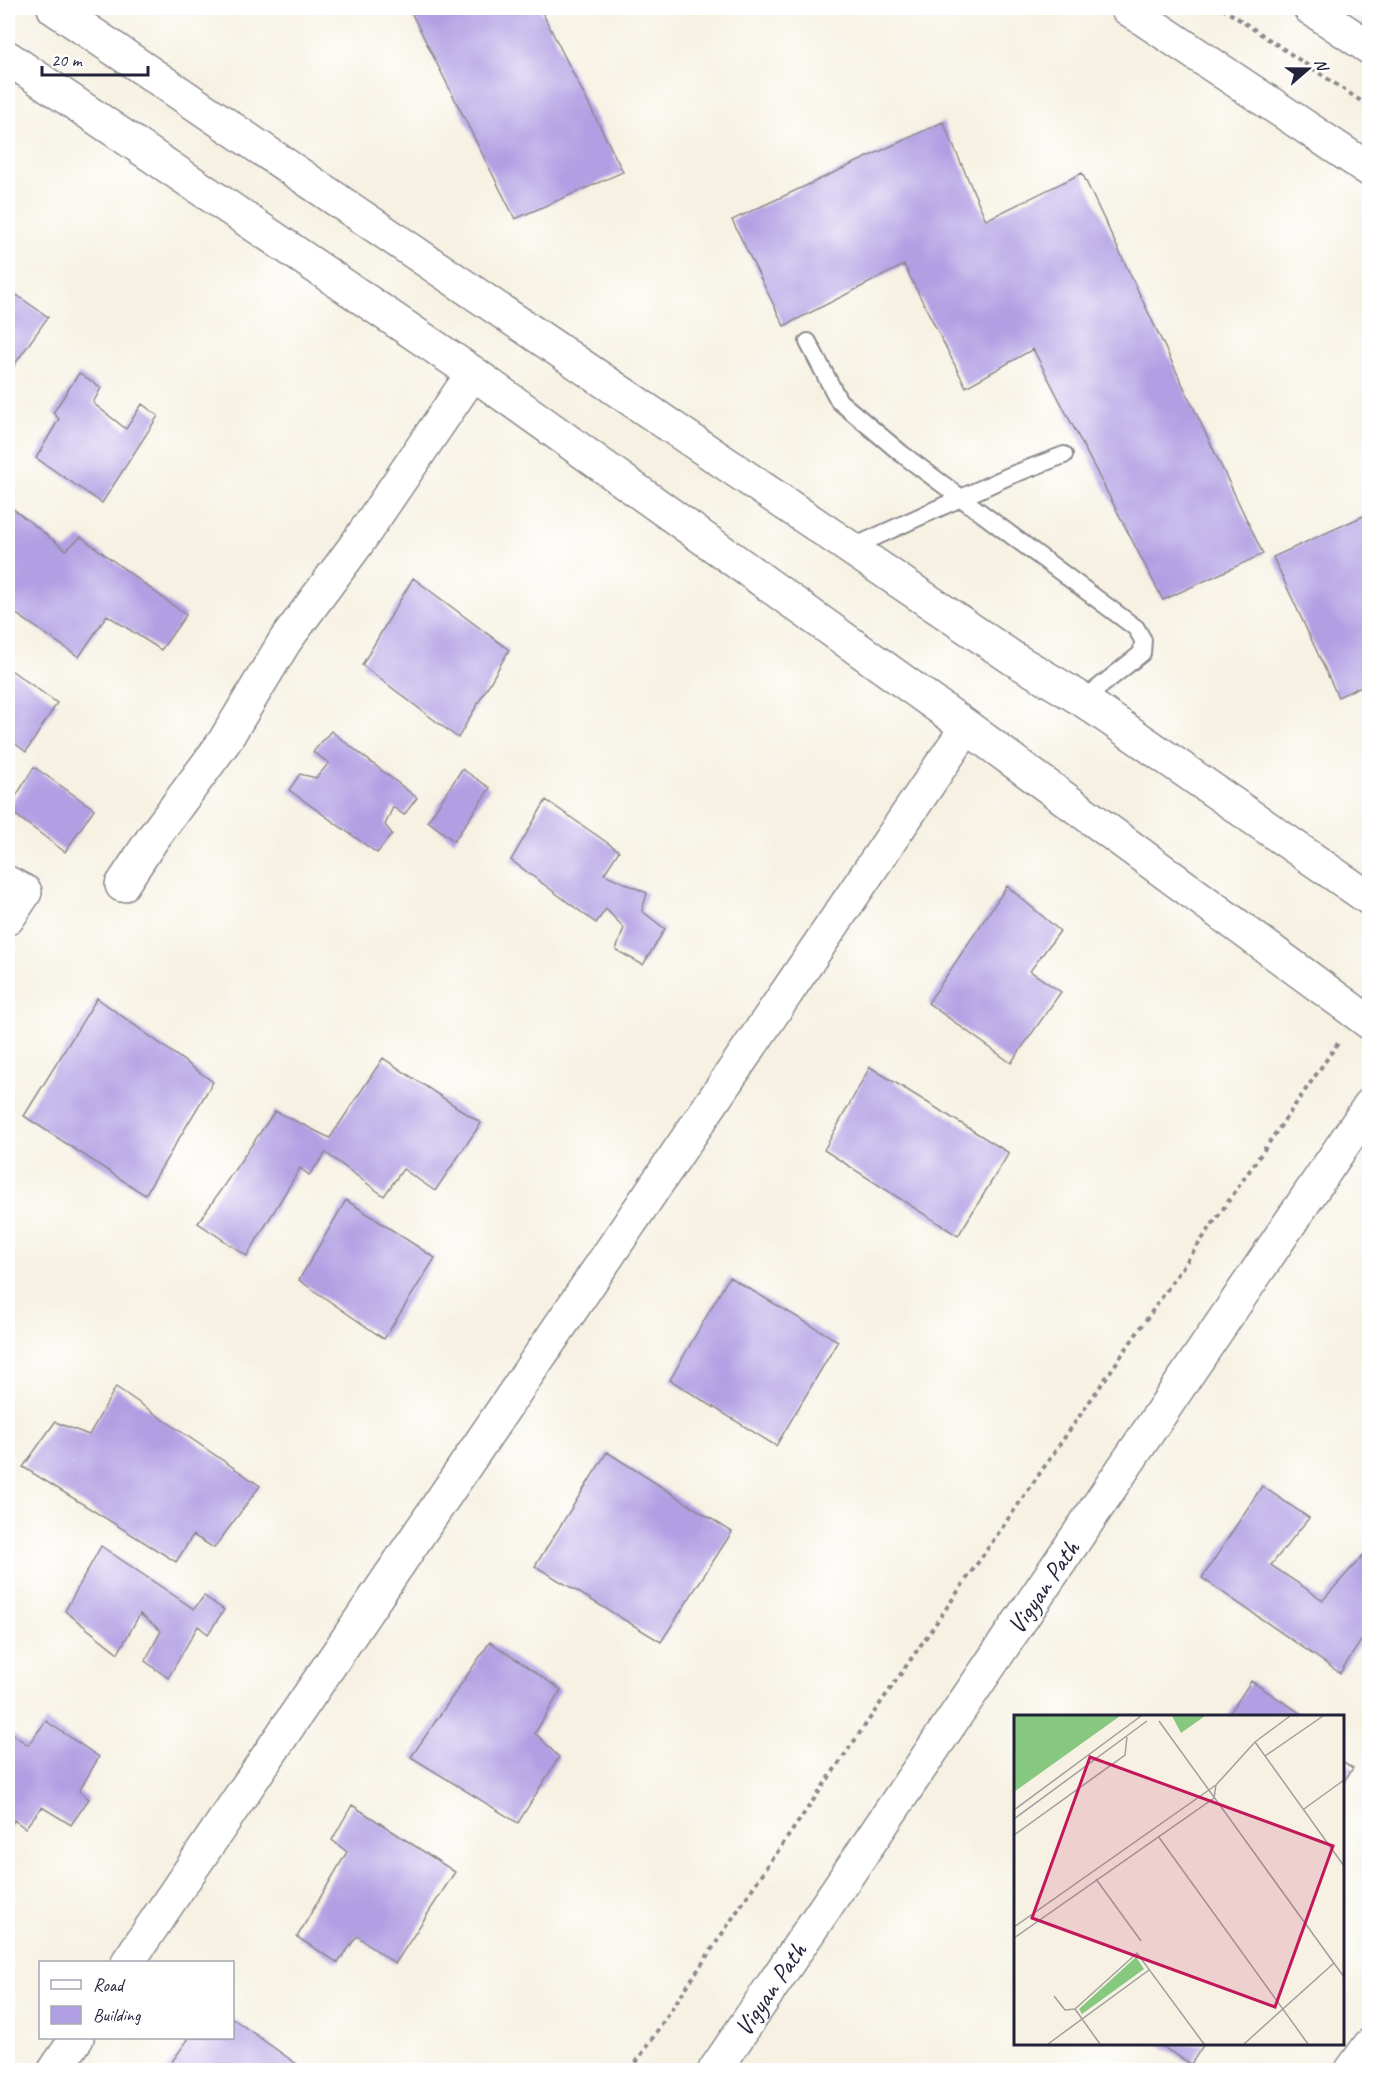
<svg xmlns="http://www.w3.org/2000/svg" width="1377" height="2078" font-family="Caveat,sans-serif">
  <rect width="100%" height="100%" fill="#fff"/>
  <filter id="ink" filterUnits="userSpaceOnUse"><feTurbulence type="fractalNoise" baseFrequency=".0167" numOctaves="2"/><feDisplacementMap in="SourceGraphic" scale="12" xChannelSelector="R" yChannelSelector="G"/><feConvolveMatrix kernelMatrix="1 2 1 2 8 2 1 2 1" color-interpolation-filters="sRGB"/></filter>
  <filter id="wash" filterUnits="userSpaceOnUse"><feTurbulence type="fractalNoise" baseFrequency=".008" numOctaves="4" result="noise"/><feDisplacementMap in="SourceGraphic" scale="24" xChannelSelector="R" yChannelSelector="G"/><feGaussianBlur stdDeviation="1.35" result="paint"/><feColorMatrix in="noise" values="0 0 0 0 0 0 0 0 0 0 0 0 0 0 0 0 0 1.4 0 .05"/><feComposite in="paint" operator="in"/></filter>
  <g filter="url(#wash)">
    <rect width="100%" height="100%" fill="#f6f1e2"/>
    <g id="blocks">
      <path fill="#b19fe3" d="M409 8H540L623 172 515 219Z
        M943 122 986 220 1082 173 1263 554 1163 600 1033 349 966 387 904 265 784 326 732 220Z
        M8 289 48 317 8 374Z
        M79 373 101 388 93 403 126 429 142 404 158 416 102 503 36 458 59 419 53 413Z
        M12 508 66 550 81 537 186 615 161 650 107 615 79 657 8 608V515Z
        M1370 513V682L1338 697 1273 557Z
        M413 578 509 650 458 738 362 665Z
        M8 668 57 703 26 752 8 738Z
        M331 731 417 798 404 815 393 807 385 825 392 834 377 853 289 790 300 774 316 778 329 763 313 752Z
        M34 767 94 809 65 852 8 809Z
        M462 769 490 788 454 841 428 821Z
        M546 800 619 851 604 874 647 893 642 911 665 929 643 965 616 950 624 928 606 909 596 923 511 860Z
        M1007 886 1060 931 1030 971 1061 992 1011 1063 928 1003Z
        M97 998 213 1082 145 1195 24 1116Z
        M383 1058 481 1123 435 1191 403 1169 384 1196 326 1153 309 1175 300 1168 247 1256 198 1223 275 1111 330 1138Z
        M870 1067 1009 1153 958 1236 824 1150Z
        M346 1200 435 1258 384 1339 299 1280Z
        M729 1277 838 1341 776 1446 670 1380Z
        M116 1387 260 1486 214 1548 193 1535 176 1562 23 1467 55 1422 89 1435Z
        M607 1452 732 1532 661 1642 535 1566Z
        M1262 1486 1309 1518 1271 1565 1323 1600 1366 1552 1370 1555V1627L1340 1673 1202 1578Z
        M101 1546 194 1609 204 1596 224 1610 208 1634 198 1626 168 1678 145 1661 161 1631 140 1614 118 1653 65 1611Z
        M490 1642 561 1690 535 1733 559 1757 518 1823 411 1757Z
        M1251 1681 1305 1716H1228Z
        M46 1721 99 1757 79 1791 89 1799 71 1825 42 1807 25 1828 14 1820 8 1831V1731L28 1745Z
        M1342 1761 1353 1768 1342 1784Z
        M352 1805 455 1872 395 1964 357 1936 338 1963 297 1937 347 1852 332 1840Z
        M232 2018 305 2070H166L189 2038H232Z
        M1158 2044H1204L1191 2064Z"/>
    </g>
  </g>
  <g filter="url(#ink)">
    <use href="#blocks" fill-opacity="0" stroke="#8c8a8e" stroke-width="1.5"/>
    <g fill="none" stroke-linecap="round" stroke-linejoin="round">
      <g stroke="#8c8a8e" stroke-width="20">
        <path id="service" d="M808 342 839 401 902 454 1136 628 1143 640 1142 653 1083 700
          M851 548 1009 476 1064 455"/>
      </g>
      <g stroke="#8c8a8e" stroke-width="36">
        <path id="minor" d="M54 8 1014 659 1083 700 1370 899
          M8 58 473 373 967 727 1370 1023
          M8 883 25 892 8 918
          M122 885 153 838 224 742 285 641 356 545 473 373
          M128 1962 967 727
          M55 2070 77 2038
          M1352 2070 1370 2045"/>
      </g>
      <g stroke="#8c8a8e" stroke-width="36">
        <path id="tertiary" d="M1127 8 1370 170"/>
      </g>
      <g stroke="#8c8a8e" stroke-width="36">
        <g id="secondary">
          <path d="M1310 8 1370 48"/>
          <path id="s1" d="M715 2070 1370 1105"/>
        </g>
      </g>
      <path stroke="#8c8a8e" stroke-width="4" stroke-dasharray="4.5 4.5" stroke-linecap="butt" d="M1222 8 1370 107
        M631 2070 760 1877 1338 1043"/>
      <use href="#service" stroke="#fff" stroke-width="16"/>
      <use href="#minor" stroke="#fff" stroke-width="33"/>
      <use href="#tertiary" stroke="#fff" stroke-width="33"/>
      <use href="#secondary" stroke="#fff" stroke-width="33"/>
    </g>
  </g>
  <g text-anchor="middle" stroke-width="5" stroke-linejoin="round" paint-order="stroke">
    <g font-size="26" fill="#22223b" stroke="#fff">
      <text dy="9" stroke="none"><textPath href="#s1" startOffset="584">Vigyan Path</textPath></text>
      <text dy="9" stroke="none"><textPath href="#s1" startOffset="98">Vigyan Path</textPath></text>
    </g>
  </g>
  <g transform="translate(1014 1715)">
    <rect width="330" height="330" fill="#f6f1e2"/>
    <path d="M0 1H106L0 77ZM158 1H191L167 18ZM122 242 130 254 68 299 65 294Z" fill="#86c880"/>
    <path fill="none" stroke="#a19e9f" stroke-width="1.5" d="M145 6 330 262M241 27 330 151M251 41 309 1M290 94 330 65M0 95 127 1M0 104 133 6M0 120 111 40 113 22M144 121 294 329M82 164 127 226M0 212 202 70 241 27 276 1M0 223 200 83 202 70M40 281 51 295 61 294M34 329 135 255M86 329 61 294 123 238 190 329M230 329 320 248"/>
    <path fill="#c2185b" fill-opacity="0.15" stroke="#c2185b" stroke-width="3" d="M76 42 319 131 261 292 18 203Z"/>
    <rect width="330" height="330" fill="none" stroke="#22223b" stroke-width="3"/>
  </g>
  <rect width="1377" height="2078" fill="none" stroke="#fff" stroke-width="30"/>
  <rect x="39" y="1961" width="195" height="78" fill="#ffffff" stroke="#a7a7b1" stroke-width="1.5"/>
  <rect x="51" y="1980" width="30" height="9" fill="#ffffff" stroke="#a7a7b1" stroke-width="1.5"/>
  <text x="93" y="1991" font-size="18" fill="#22223b">Road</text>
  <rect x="51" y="2006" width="30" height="18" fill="#b19fe3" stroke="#a7a7b1" stroke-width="1.5"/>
  <text x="93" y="2021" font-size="18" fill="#22223b">Building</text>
  <g transform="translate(1308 69) rotate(70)" stroke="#ffffff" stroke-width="4.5" paint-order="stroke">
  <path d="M0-4.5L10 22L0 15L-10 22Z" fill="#22223b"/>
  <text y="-9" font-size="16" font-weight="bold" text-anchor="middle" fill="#22223b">N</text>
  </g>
  <path d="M42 66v9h106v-9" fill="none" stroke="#22223b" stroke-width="3"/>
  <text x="51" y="66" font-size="18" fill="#22223b" stroke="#ffffff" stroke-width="4.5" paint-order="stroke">20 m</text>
</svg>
